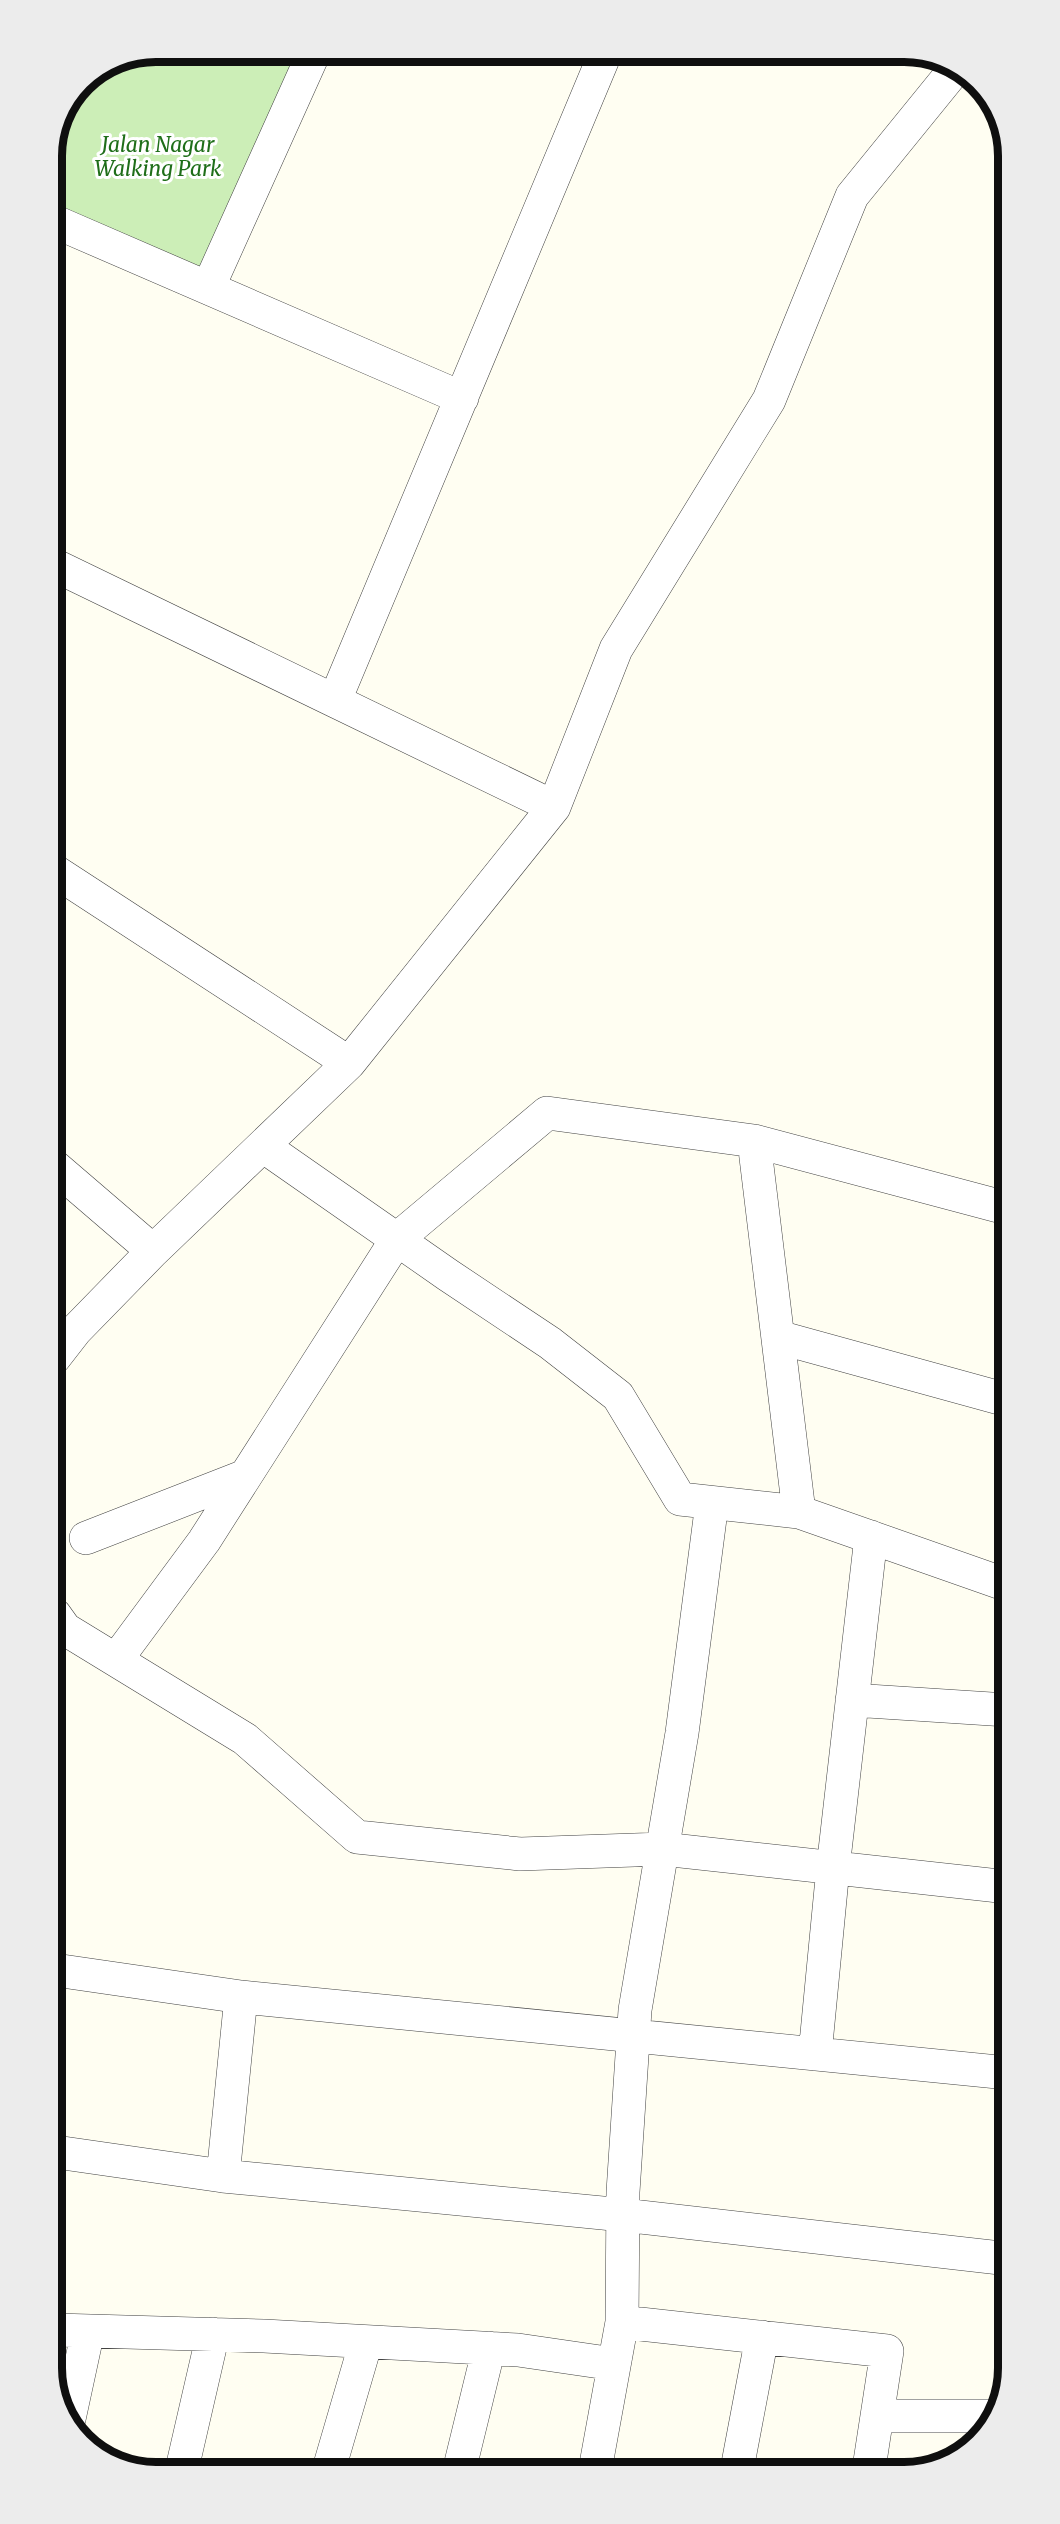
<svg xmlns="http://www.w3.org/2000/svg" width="1060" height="2524" font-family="Merriweather,serif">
  <rect width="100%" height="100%" fill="#fffef2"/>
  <path fill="#cceeb7" d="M312 57 208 288 51 220V149L82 81 116 59Z"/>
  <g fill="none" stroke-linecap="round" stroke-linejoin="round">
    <g stroke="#424242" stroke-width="34">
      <path id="street" d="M51 220 462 398
        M208 288 312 57
        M52 564 554 807
        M335 700 605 54
        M53 870 349 1063
        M263 1146 448 1275 550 1343 618 1396 680 1499 799 1512 1007 1585
        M54 1166 153 1251
        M778 1337 1007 1400
        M54 1358 75 1331 153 1251 349 1063 554 807 616 649 769 400 852 196 956 68
        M799 1512 754 1141 1006 1208
        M86 1538 245 1476
        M55 1615 65 1629 245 1739 357 1837 520 1854 663 1849 1008 1887
        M116 1660 204 1541 397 1239 547 1113 754 1141
        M852 1700 1007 1710
        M55 1970 241 1997 1008 2073
        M815 2054 833 1868 871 1537
        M56 2152 223 2176 623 2215 1009 2259
        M223 2176 241 1997
        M622 2322 887 2351 869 2468
        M56 2330 264 2336 518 2350 614 2364
        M878 2416H993
        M69 2419 88 2331
        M737 2469 762 2337
        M595 2470 622 2322 623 2192 635 2010 682 1733 712 1503
        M459 2471 489 2348
        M328 2472 366 2342
        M181 2473 213 2334"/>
    </g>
    <use href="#street" stroke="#fff" stroke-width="33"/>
  </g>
  <g text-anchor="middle" stroke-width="6" stroke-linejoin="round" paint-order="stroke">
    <g font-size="21" font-style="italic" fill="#1f6e19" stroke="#fff">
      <text x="158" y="152">Jalan Nagar<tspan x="158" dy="24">Walking Park</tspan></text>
    </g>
  </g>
  <path d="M0 0H1060V2524H0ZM156 62H904A94 94 0 0 1 998 156V2368A94 94 0 0 1 904 2462H156A94 94 0 0 1 62 2368V156A94 94 0 0 1 156 62Z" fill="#ececec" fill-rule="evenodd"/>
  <path fill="none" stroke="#0f0f0f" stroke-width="8" d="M156 62H904A94 94 0 0 1 998 156V2368A94 94 0 0 1 904 2462H156A94 94 0 0 1 62 2368V156A94 94 0 0 1 156 62Z"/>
</svg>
